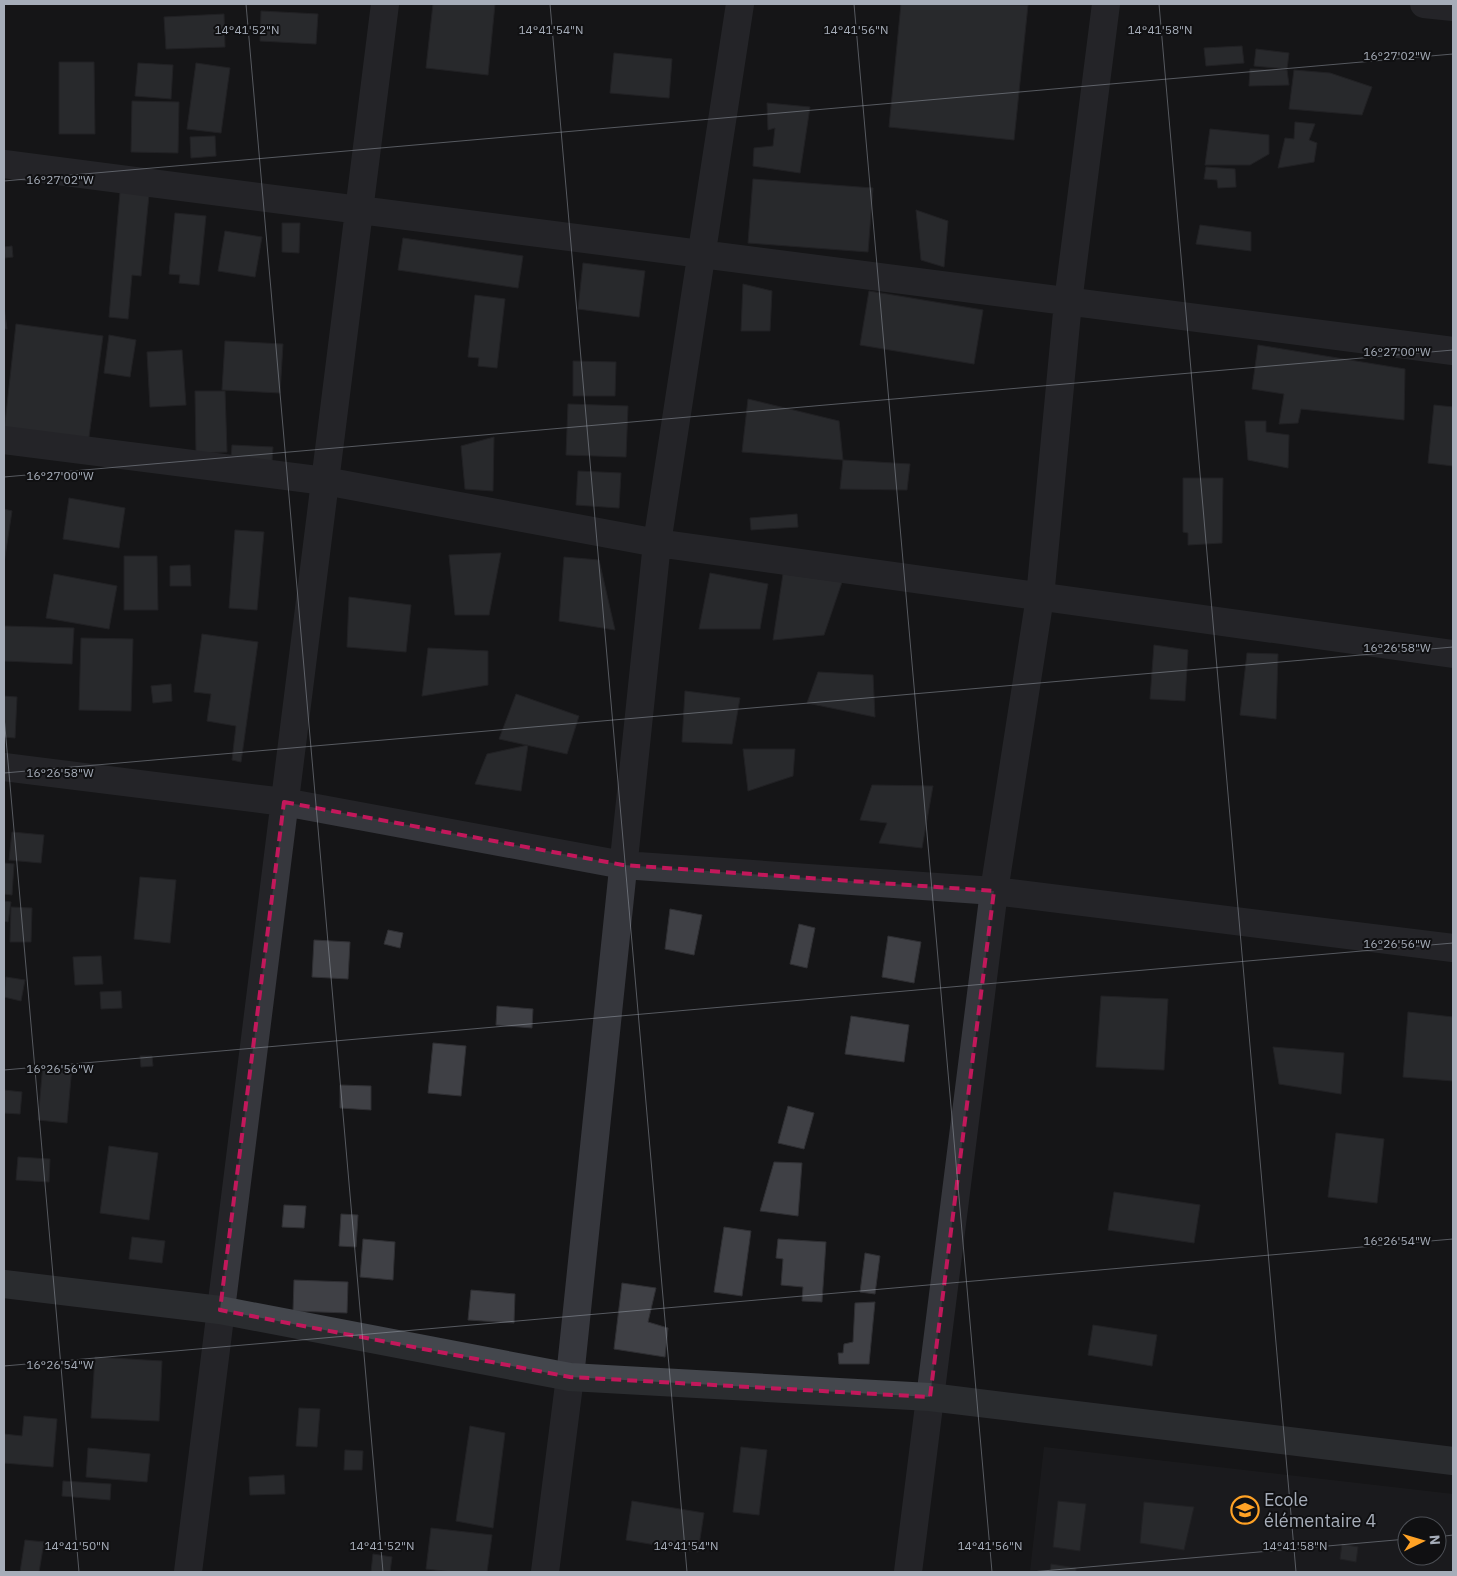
<svg xmlns="http://www.w3.org/2000/svg" width="1457" height="1576" font-family="'IBM Plex Sans',sans-serif">
  <rect width="100%" height="100%" fill="#151517"/>
  <path fill="#212124" fill-rule="evenodd" d="M1044 1447 1453 1494V1572H1030ZM1407 1526H1437V1556H1407Z"/>
  <path fill="#3f4045" stroke="#2f2f33" d="M433 4H495L488 75 426 68Z
    M901 4 1028 5 1014 140 889 127Z
    M261 11 318 14 316 44 260 41Z
    M224 14 225 47 166 49 164 17Z
    M1242 46 1244 63 1206 66 1204 48Z
    M1256 49 1289 53 1287 69 1254 66Z
    M614 53 672 59 669 98 610 93Z
    M59 62H94L95 134H59Z
    M138 63 173 65 171 99 135 96Z
    M196 63 230 68 221 133 187 129Z
    M1250 69 1287 70 1289 85 1249 86Z
    M1294 70 1330 73 1372 87 1362 115 1289 109Z
    M132 101 179 102 178 153 131 152Z
    M767 103 810 107 800 173 753 166 754 148 773 146 775 128 768 130Z
    M1295 122 1315 124 1309 140 1317 143 1314 162 1278 168 1285 138 1294 139Z
    M1210 129 1269 135V154L1250 165H1205Z
    M215 136 216 156 191 158 190 137Z
    M1206 167 1235 169 1236 187 1218 188 1217 180 1204 179Z
    M753 179 873 188 868 252 748 243Z
    M120 192 149 195 141 276 132 275 128 319 109 317Z
    M916 210 948 221 944 267 921 260Z
    M175 213 206 216 199 285 179 283 180 275 169 274Z
    M282 223H300L299 253 282 252Z
    M1200 225 1251 232V251L1196 244Z
    M225 231 262 237 255 277 218 271Z
    M403 238 523 256 518 288 398 270Z
    M12 246 13 257 5 258 4 247Z
    M583 263 645 271 639 317 578 309Z
    M743 284 772 291 770 331H741Z
    M869 291 983 310 974 364 860 345Z
    M475 295 505 299 497 368 478 366 479 358 468 357Z
    M4 307 7 329H4Z
    M16 324 103 336 88 444 4 432Z
    M109 335 136 340 130 377 104 373Z
    M225 341 283 344 280 393 222 390Z
    M1258 345 1405 369 1404 420 1301 409 1298 423 1279 424 1284 394 1252 389Z
    M182 350 186 405 150 407 147 352Z
    M573 361 616 362 615 396H573Z
    M195 391H225L227 452 196 453Z
    M748 399 839 421 843 460 742 452Z
    M568 404 628 406 626 457 566 455Z
    M1434 405 1453 407V466L1428 463Z
    M1245 421H1266V432L1289 435 1288 468 1248 460Z
    M494 437 493 491 465 489 461 446Z
    M232 445 273 447 272 461 231 459Z
    M843 460 910 464 907 490 840 489Z
    M578 471 621 473 619 508 576 505Z
    M1183 478H1223L1222 543 1188 545V533L1183 532Z
    M69 498 125 508 119 548 63 539Z
    M4 509 12 511 4 563Z
    M797 514 798 527 751 530 750 518Z
    M235 530 264 532 257 610 229 608Z
    M501 553 489 615H455L449 555Z
    M124 556H157L158 610H124Z
    M564 557 599 560 615 630 559 621Z
    M190 565 191 586H170V566Z
    M710 573 768 584 760 629H699Z
    M54 574 117 586 109 629 46 618Z
    M783 574 842 582 824 635 773 640Z
    M349 597 411 605 406 652 347 647Z
    M4 626 74 628 72 664 4 661Z
    M202 634 258 642 241 762 232 760 236 726 207 721 211 694 194 692Z
    M81 638 133 639 131 711 79 710Z
    M1154 645 1188 650 1185 701 1150 699Z
    M428 648 488 651V685L422 696Z
    M1247 653 1278 654 1276 719 1240 715Z
    M818 672 873 675 875 717 807 703Z
    M171 684 172 701 153 703 151 686Z
    M685 691 740 698 732 744 682 742Z
    M516 694 579 716 567 754 499 739Z
    M4 696 17 697 15 738 4 737Z
    M528 745 521 791 475 784 487 754Z
    M743 749H795L793 776 748 791Z
    M872 785 933 786 922 848 879 843 887 823 860 820Z
    M12 832 44 835 41 863 9 860Z
    M4 863 14 864 12 895 4 894Z
    M140 877 176 880 170 943 134 939Z
    M4 901 11 902 8 922 4 921Z
    M11 907 32 908 31 942H10Z
    M670 909 702 915 694 955 665 949Z
    M799 924 815 928 807 968 790 964Z
    M388 930 403 933 400 948 384 944Z
    M888 936 921 942 914 983 882 977Z
    M314 940 350 942 348 979 312 977Z
    M101 956 103 984 75 985 73 957Z
    M6 977 25 980 21 1001 4 997Z
    M121 991 122 1008 101 1009 100 992Z
    M1101 996 1168 999 1164 1070 1096 1067Z
    M497 1006 533 1009 532 1028 496 1025Z
    M1408 1012 1453 1017V1081L1403 1077Z
    M851 1016 909 1025 904 1062 845 1054Z
    M433 1043 466 1046 461 1096 428 1093Z
    M1273 1047 1344 1053 1341 1094 1279 1084Z
    M140 1056H152L153 1066 141 1067Z
    M43 1064 72 1066 67 1123 38 1120Z
    M340 1085 371 1086V1110L340 1108Z
    M4 1090 22 1092 20 1114 4 1113Z
    M788 1106 814 1113 804 1149 778 1143Z
    M1336 1133 1384 1139 1377 1203 1328 1197Z
    M109 1146 158 1153 149 1220 100 1213Z
    M18 1157 50 1159 49 1182 16 1180Z
    M774 1162 802 1163 798 1216 760 1211Z
    M1114 1192 1200 1205 1194 1243 1108 1230Z
    M284 1205 306 1206 304 1228 282 1227Z
    M341 1214 358 1215 356 1247 339 1246Z
    M724 1227 751 1231 742 1296 714 1292Z
    M132 1237 165 1241 162 1263 129 1259Z
    M363 1239 395 1242 393 1280 360 1277Z
    M778 1239 826 1242 822 1302 802 1301 803 1287 781 1285 783 1259 776 1258Z
    M865 1253 880 1256 875 1294 860 1292Z
    M294 1280 348 1282 347 1313 293 1311Z
    M622 1283 656 1288 648 1322 668 1328 665 1357 614 1349Z
    M471 1290 515 1294 514 1323 468 1320Z
    M875 1302 869 1364H839L838 1353H843L844 1344 853 1342 855 1303Z
    M1093 1325 1157 1335 1152 1366 1088 1355Z
    M95 1357 162 1361 159 1421 91 1418Z
    M299 1408 320 1409 317 1447 296 1446Z
    M24 1416 57 1419 53 1467 4 1463V1434L22 1436Z
    M470 1426 505 1433 493 1528 456 1521Z
    M741 1447 767 1450 759 1515 733 1512Z
    M88 1448 150 1454 147 1482 86 1477Z
    M345 1450 363 1451 362 1470H344Z
    M284 1475 285 1494 250 1495 249 1477Z
    M63 1481 111 1484 110 1500 62 1496Z
    M632 1501 704 1513 698 1552 626 1540Z
    M1058 1501 1086 1504 1080 1551 1053 1547Z
    M1144 1502 1194 1507 1184 1550 1140 1543Z
    M431 1528 492 1535 487 1572H452L426 1569Z
    M25 1540 44 1542 39 1572H20Z
    M1342 1544 1358 1547 1356 1562 1340 1559Z
    M373 1554 392 1557 390 1572H371Z
    M1051 1564 1076 1568V1572H1050Z"/>
  <g fill="none" stroke-linecap="round" stroke-linejoin="round">
    <path stroke="#36373d" stroke-width="28" d="M1424 4 1453 7
      M4 164 1453 351
      M4 440 325 481 657 543 1453 654
      M4 767 284 802 623 865 994 891 1453 948
      M188 1572 385 4
      M545 1572 570 1377 657 543 740 4
      M908 1572 994 891 1040 597 1068 302 1106 4"/>
    <path stroke="#44474d" stroke-width="28" d="M4 1284 220 1310 570 1377 930 1397 1453 1461"/>
  </g>
  <path d="M0 0H1457V1576H0ZM284 802 623 865 994 891 930 1397 570 1377 220 1310Z" fill="#151517" fill-opacity=".55" fill-rule="evenodd"/>
  <path fill="none" stroke="#c2185b" stroke-width="4" stroke-dasharray="10 6" stroke-linejoin="round" d="M284 802 623 865 994 891 930 1397 570 1377 220 1310Z"/>
  <path fill="none" stroke="#a6adb9" stroke-width="1" stroke-opacity="0.45" d="M246 4 383 1572M550 4 687 1572M854 4 992 1572M1159 4 1296 1572M4 181 1453 54M4 477 1453 350M4 716 79 1572M4 773 1453 647M4 1070 1453 943M4 1366 1453 1239M1437 1537 1453 1535M1031 1572 1407 1539"/>
  <defs>
    <g id="school-ring" transform="scale(1.4375)"><circle r="9.5" fill="#101012" stroke="#ffa225" stroke-width="1.5"/><path d="M0-5L7-2L0 1L-7-2ZM-4 1L0 2.5L4 1V4Q0 6-4 4Z" fill="#ffa225"/></g>
  </defs>
  <g fill-rule="evenodd">
    <use href="#school-ring" x="1245" y="1510"/>
  </g>
  <g text-anchor="middle" stroke-width="4" stroke-linejoin="round" paint-order="stroke">
    <g font-size="18" fill="#a6adb9" stroke="#101012" text-anchor="start">
      <text x="1264" y="1506">Ecole<tspan x="1264" dy="21">élémentaire 4</tspan></text>
    </g>
  </g>
  <g font-size="12" text-anchor="middle" fill="#a6adb9" stroke="#101012" stroke-width="4" stroke-linejoin="round" paint-order="stroke">
    <text x="247" y="34">14°41'52"N</text>
    <text x="551" y="34">14°41'54"N</text>
    <text x="856" y="34">14°41'56"N</text>
    <text x="1160" y="34">14°41'58"N</text>
    <text x="1397" y="60">16°27'02"W</text>
    <text x="60" y="184">16°27'02"W</text>
    <text x="1397" y="356">16°27'00"W</text>
    <text x="60" y="480">16°27'00"W</text>
    <text x="1397" y="652">16°26'58"W</text>
    <text x="60" y="777">16°26'58"W</text>
    <text x="1397" y="948">16°26'56"W</text>
    <text x="60" y="1073">16°26'56"W</text>
    <text x="1397" y="1245">16°26'54"W</text>
    <text x="60" y="1369">16°26'54"W</text>
    <text x="77" y="1550">14°41'50"N</text>
    <text x="382" y="1550">14°41'52"N</text>
    <text x="686" y="1550">14°41'54"N</text>
    <text x="990" y="1550">14°41'56"N</text>
    <text x="1295" y="1550">14°41'58"N</text>
  </g>
  <rect width="1457" height="1576" fill="none" stroke="#a6adb9" stroke-width="10"/>
  <g transform="translate(1422 1541) rotate(85)"><circle r="24" fill="#101012" stroke="#4c4f55"/>
  <path d="M0-4L9 19L0 12L-9 19Z" fill="#ffa225"/>
  <text y="-8" font-size="14" font-weight="bold" text-anchor="middle" fill="#a6adb9">N</text>
  </g>
</svg>
